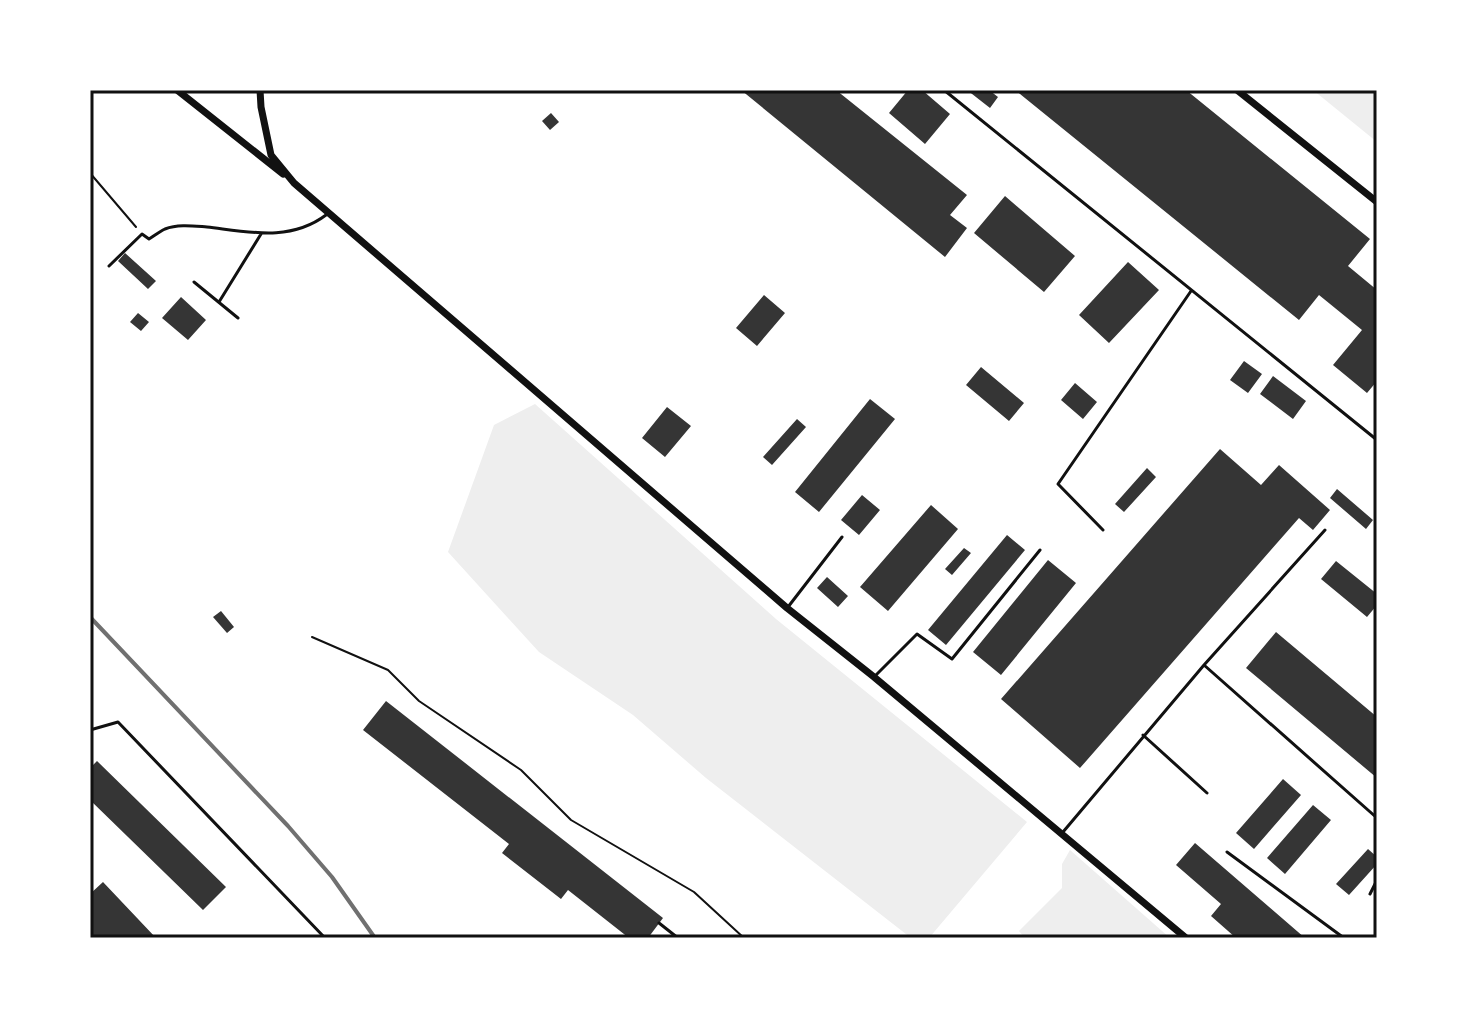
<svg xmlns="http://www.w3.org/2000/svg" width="1467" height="1028" font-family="'Source Serif 4',serif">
  <rect width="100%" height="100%" fill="#fff"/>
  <path fill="#eee" d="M1313 90H1377V142Z
    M535 404 776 619 1027 822 929 938H911L706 778 633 715 539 652 448 552 494 425Z
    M1070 850 1170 938H1025L1019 931 1062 888V864Z"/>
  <path fill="#353535" d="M741 90H836L967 195 950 215 967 228 945 257Z
    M908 90H922L950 114 925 144 889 113Z
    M967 90H989L998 97 990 108Z
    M1015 90H1186L1370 239 1348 266 1377 290V381L1367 393 1333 365 1362 330 1319 295 1299 320Z
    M551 113 559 122 550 130 542 121Z
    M1005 196 1075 256 1044 292 974 233Z
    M125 253 156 281 148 289 118 261Z
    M1128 262 1159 290 1109 343 1079 315Z
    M764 295 785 313 757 346 736 328Z
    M181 297 206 320 188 340 162 318Z
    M138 313 149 322 141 331 130 322Z
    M1244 361 1262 374 1248 393 1230 380Z
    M981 367 1024 403 1009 421 966 385Z
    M1273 376 1306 401 1293 419 1260 394Z
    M1075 383 1097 402 1083 419 1061 400Z
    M870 399 895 419 819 512 795 492Z
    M667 407 691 426 665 457 642 438Z
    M797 419 806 427 772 465 763 457Z
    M1220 449 1261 485 1279 465 1330 510 1313 530 1299 518 1080 768 1001 699Z
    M1147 468 1156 477 1124 512 1115 504Z
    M1337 489 1373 520 1366 529 1330 498Z
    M862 495 880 510 859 535 841 520Z
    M931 505 958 529 888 611 860 587Z
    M1007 535 1025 550 946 645 928 630Z
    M964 548 971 553 952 575 945 569Z
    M1048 560 1076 583 1001 675 973 652Z
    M1336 561 1377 594V605L1367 617 1321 579Z
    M827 577 848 596 838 607 817 588Z
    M221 611 234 627 227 633 213 617Z
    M1276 632 1377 717V778L1246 668Z
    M386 701 663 918 648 938H629L568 890 561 899 502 853 509 844 363 730Z
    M97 761 226 887 203 910 90 800V768Z
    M1283 779 1301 795 1254 849 1236 833Z
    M1313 805 1331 820 1285 874 1267 858Z
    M1195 843 1305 938H1236L1211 916 1221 904 1176 865Z
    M1368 849 1377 857V864L1349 895 1336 884Z
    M103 882 156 938H90V894Z"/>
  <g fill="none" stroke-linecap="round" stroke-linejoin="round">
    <path stroke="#111" stroke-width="2" d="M90 173 136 227
      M312 637 388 670 419 701 521 770 571 820 694 892 744 938"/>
    <path stroke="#111" stroke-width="3" d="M944 90 1377 440
      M109 266 142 234 149 239C154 236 159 232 165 229 178 224 193 226 207 227 249 232 290 242 326 215
      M194 282 238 318
      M219 302 261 234
      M1103 530 1058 484 1191 291
      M788 607 842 537
      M1204 665 1377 818
      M874 677 917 634 952 659 1040 550
      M90 730 118 722 325 938
      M1143 735 1207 793
      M1063 832 1204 665 1325 530
      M1227 852 1344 938
      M1370 894 1377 880
      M659 923 678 938"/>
    <path stroke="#111" stroke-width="7" d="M177 90 283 174
      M260 90 261 107 271 155 294 183 787 608 874 677 1186 938
      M1237 90 1377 202"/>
    <path stroke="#707070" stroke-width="4" d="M90 617 288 826 332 877 375 938"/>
  </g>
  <rect width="1467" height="1028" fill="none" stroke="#ffffff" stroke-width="184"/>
  <rect x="92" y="92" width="1283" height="844" fill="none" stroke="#111" stroke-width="3"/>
</svg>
